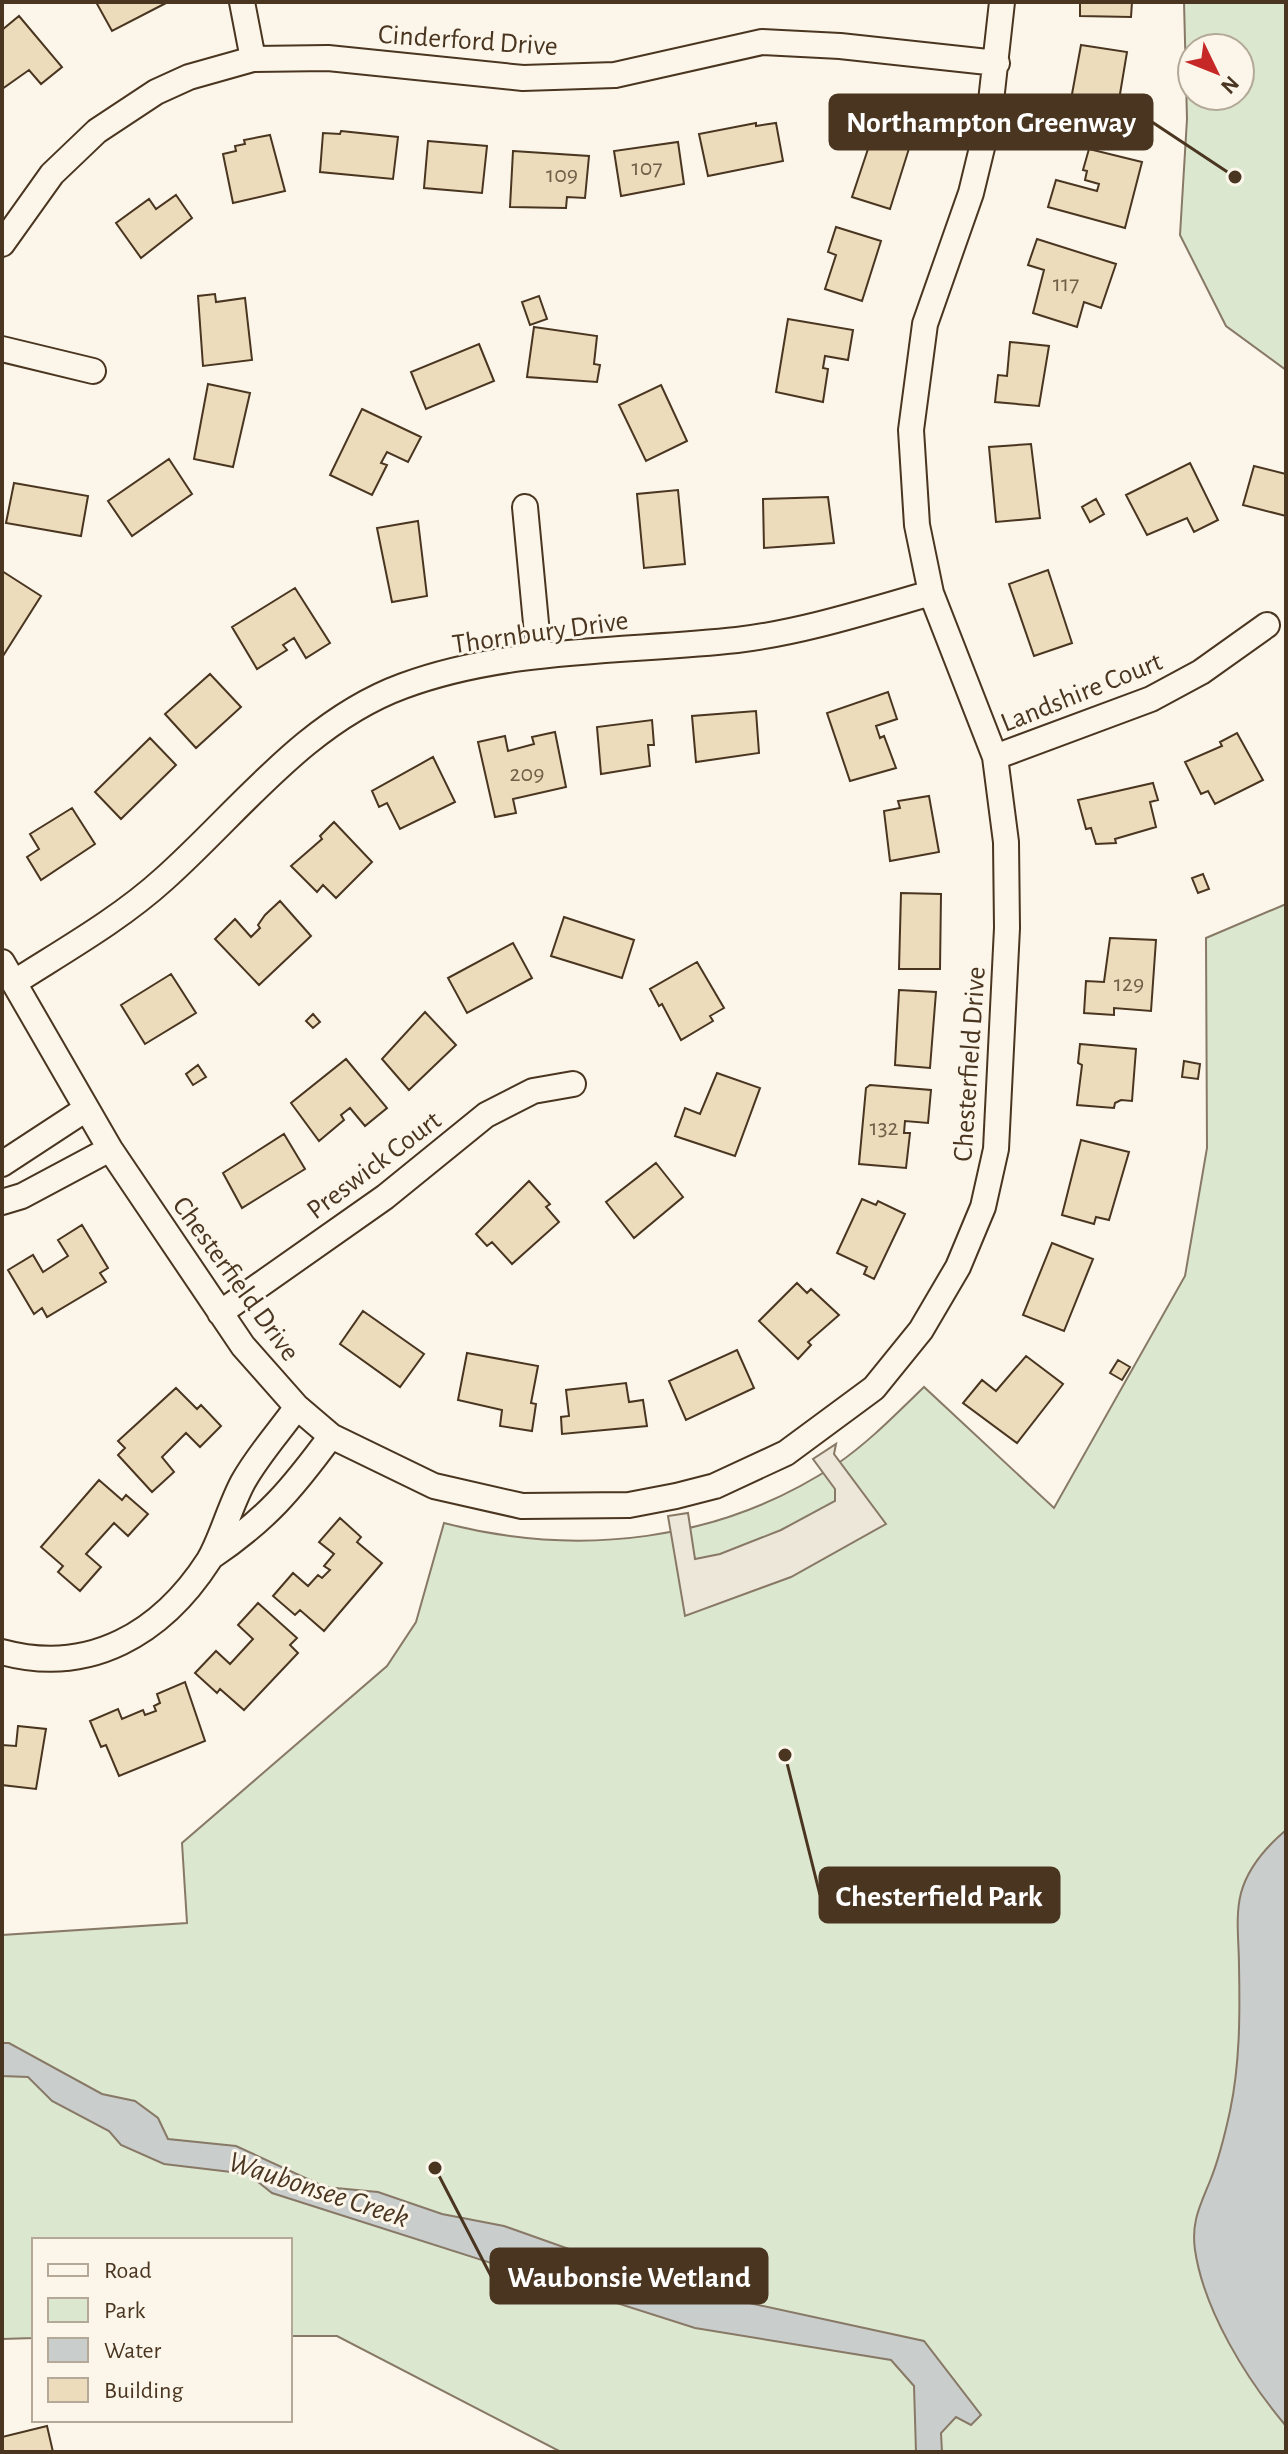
<svg xmlns="http://www.w3.org/2000/svg" width="1288" height="2454" font-family="'Alegreya Sans',sans-serif">
  <rect width="100%" height="100%" fill="#fbf6e9"/>
  <path fill="#dce7d0" stroke="#887966" stroke-width="2" fill-rule="evenodd" d="M1184 2H1286V370L1226 326 1180 235 1187 119ZM1192 48H1240V96H1192Z
    M1286 904V2452H561L337 2336H290V2240H34V2338L2 2339V1935L187 1923 182 1843 387 1666 416 1622 444 1523C578 1558 720 1542 837 1464 869 1442 896 1414 924 1387L1054 1508 1185 1276 1207 1148 1206 938Z"/>
  <path fill="#ede7d9" stroke="#887966" stroke-width="2" d="M836 1444 834 1454 886 1524 791 1577 685 1616 668 1516 688 1513 695 1559 720 1554 781 1530 835 1501V1489L813 1459Z"/>
  <path fill="#c9cecd" stroke="#887966" stroke-width="2" d="M1286 1830V2426C1247 2380 1204 2311 1195 2250 1191 2222 1200 2206 1210 2181 1219 2159 1225 2134 1230 2111 1240 2064 1240 2014 1239 1966 1239 1942 1235 1916 1241 1893 1248 1867 1266 1847 1286 1830Z
    M2 2043H9L102 2094 135 2101 158 2118 168 2139 236 2146 325 2187 378 2192 442 2214 504 2226 676 2287 924 2341 981 2415 971 2425 956 2417 941 2433 942 2452H916L914 2386 891 2360 695 2328 272 2193 248 2174 164 2164 121 2145 109 2131 52 2101 28 2077 2 2076Z"/>
  <path fill="#ecdcbc" stroke="#4a3520" stroke-width="2" d="M96 2H168L112 31Z
    M1080 2H1132L1131 17 1080 16Z
    M19 16 62 67 41 84 29 70 2 89V30Z
    M1081 45 1127 52 1115 124 1068 116Z
    M756 123V126L776 123 783 161 708 176 699 134Z
    M875 128 912 139 890 209 852 197Z
    M341 131 398 137 393 179 320 172 323 133 340 134Z
    M270 135 285 191 233 203 223 154 236 151 235 146 245 144 244 140Z
    M428 141 487 146 482 193 424 188Z
    M678 142 684 184 621 196 614 151Z
    M1089 149 1142 162 1125 228 1048 207 1056 180 1097 191 1099 184 1085 180 1087 171 1083 170Z
    M513 151 589 156 585 198 567 197 566 208 510 207Z
    M176 195 192 218 141 258 116 223 149 199 156 209Z
    M836 227 881 241 862 301 825 289 836 255 828 252Z
    M1037 239 1116 264 1101 308 1084 302 1077 327 1033 313 1044 270 1028 265Z
    M215 294 216 302 245 298 252 360 203 366 198 296Z
    M539 296 547 319 530 325 522 302Z
    M788 319 853 330 848 360 825 356 823 368 828 369 823 402 776 392Z
    M534 327 597 336 594 364 600 365 597 382 527 377Z
    M1010 342 1049 346 1039 406 995 402 998 375 1007 376Z
    M479 344 494 381 426 409 411 372Z
    M208 384 250 393 233 467 194 459Z
    M661 385 687 441 646 461 619 405Z
    M362 409 421 437 408 462 387 452 381 463 387 465 372 495 330 475Z
    M1031 444 1040 518 996 522 989 447Z
    M169 459 192 494 132 536 108 501Z
    M1190 463 1218 520 1194 532 1187 518 1147 535 1126 495Z
    M1254 466 1286 474V516L1243 505Z
    M14 483 88 496 81 536 6 523Z
    M678 490 685 564 644 568 637 494Z
    M828 497 834 543 764 548 763 499Z
    M1096 499 1104 514 1090 522 1082 507Z
    M418 521 427 596 392 602 377 528Z
    M1048 570 1072 643 1034 656 1009 584Z
    M2 571 41 596 3 656H2Z
    M295 588 330 643 306 658 294 638 283 645 287 650 257 669 232 627Z
    M210 674 241 707 196 748 165 714Z
    M888 692 897 719 876 726 880 738 884 736 896 768 850 781 827 713Z
    M756 711 759 753 696 762 692 716Z
    M652 720 654 745H648L650 766 601 774 597 727Z
    M555 732 566 787 513 799 516 813 495 817 478 742 505 736 508 751 534 744 532 737Z
    M1237 733 1263 780 1215 804 1208 791 1201 794 1185 762 1222 746 1220 742Z
    M150 738 176 765 121 819 95 792Z
    M433 757 455 802 400 829 387 803 379 807 372 791Z
    M1153 783 1158 800 1150 802 1156 827 1115 839 1116 843 1096 844 1091 828 1086 829 1078 800Z
    M929 796 939 852 890 861 884 811 900 808 898 801Z
    M72 808 95 844 41 880 27 857 39 849 30 834Z
    M334 822 372 862 336 898 323 885 317 892 291 866 322 839 320 836Z
    M1203 874 1209 889 1198 893 1192 878Z
    M901 893 941 894 940 969H899Z
    M280 901 311 936 259 985 215 939 235 919 251 937 260 928 258 925 265 915Z
    M564 917 634 940 622 978 551 956Z
    M1110 938 1156 940 1151 1011 1114 1008V1015L1084 1013 1086 981 1104 982Z
    M513 943 532 978 467 1013 448 978Z
    M697 962 724 1008 710 1016 713 1021 681 1040 662 1004 659 1006 650 989Z
    M171 974 196 1013 145 1044 121 1005Z
    M899 990 936 992 930 1068 895 1065Z
    M425 1012 456 1045 409 1090 382 1059Z
    M313 1014 320 1022 313 1028 306 1021Z
    M1080 1044 1136 1049 1132 1101 1121 1100 1115 1103 1114 1108 1077 1105 1082 1065 1078 1063Z
    M346 1059 387 1108 365 1126 350 1108 341 1115 344 1120 319 1141 291 1103Z
    M1184 1061 1200 1064 1198 1079 1182 1077Z
    M198 1065 206 1077 193 1085 186 1074Z
    M717 1073 760 1088 735 1156 675 1136 685 1108 700 1114Z
    M870 1085 931 1090 928 1123 905 1121 904 1133H910L906 1168 859 1164 866 1088Z
    M284 1134 305 1169 242 1208 223 1173Z
    M1081 1140 1129 1152 1109 1220 1096 1217 1094 1224 1062 1215Z
    M656 1163 683 1197 634 1238 606 1202Z
    M529 1181 550 1204 546 1207 559 1222 512 1264 492 1242 487 1246 476 1234Z
    M862 1199 876 1205 878 1201 905 1214 874 1279 864 1274 867 1267 837 1253Z
    M82 1225 108 1268 100 1273 106 1282 47 1317 42 1308 34 1314 8 1270 33 1255 43 1272 68 1256 58 1240Z
    M1052 1243 1093 1259 1064 1331 1023 1315Z
    M797 1283 807 1293 811 1289 839 1315 808 1342 811 1345 798 1359 759 1321Z
    M363 1311 424 1354 400 1387 340 1344Z
    M737 1350 754 1388 686 1420 669 1381Z
    M467 1353 538 1366 531 1403 536 1404 532 1431 500 1426 502 1410 458 1400Z
    M1026 1356 1063 1384 1017 1443 963 1403 982 1380 996 1391Z
    M1118 1360 1130 1367 1122 1380 1110 1373Z
    M626 1383 629 1402 643 1400 647 1426 562 1434 561 1417 569 1416 566 1390Z
    M176 1388 197 1409 201 1405 221 1426 200 1447 186 1433 162 1457 174 1472 152 1492 118 1455 125 1448 118 1441Z
    M99 1480 122 1500 126 1495 148 1514 128 1536 114 1523 86 1554 101 1567 80 1591 58 1572 63 1566 41 1547Z
    M340 1518 361 1537 357 1542 382 1563 324 1631 300 1610 295 1615 273 1596 293 1573 308 1586 318 1575 322 1578 330 1570 324 1566 334 1554 319 1542Z
    M258 1603 297 1638 290 1645 298 1653 244 1710 220 1689 217 1693 195 1673 216 1651 230 1664 253 1639 238 1625Z
    M185 1682 205 1741 119 1776 106 1745 101 1747 90 1721 118 1709 122 1719 143 1710 145 1715 156 1711 154 1706 160 1703 157 1694Z
    M18 1726 46 1729 36 1789 2 1785V1745L16 1746Z
    M47 2426 53 2452H2V2437Z"/>
  <g fill="none" stroke-linecap="round" stroke-linejoin="round">
    <g stroke="#4a3520" stroke-width="28">
      <path id="minor" d="M242 2 253 59
        M2 244 52 174 97 131 156 92 189 77 253 59 328 58 523 78 615 75 762 42 840 46 997 63
        M2 349 93 371
        M525 507 539 655
        M995 757 1151 699 1201 672 1267 625
        M2 962 110 1149 243 1346 297 1407 331 1436 434 1486 522 1506 629 1505 676 1496 715 1486 786 1453 874 1388 921 1330 958 1267 983 1207 996 1149 1007 928 1006 842 995 757 931 593 917 525 911 430 925 324 971 193 989 119 1002 2
        M15 982C65 950 120 919 164 879 239 812 305 722 403 686 509 647 626 652 737 640 803 632 868 611 931 593
        M2 1164 86 1109
        M2 1202 22 1196 110 1149
        M220 1313 385 1197 486 1115 533 1091 573 1084
        M211 1557C266 1520 292 1489 331 1436
        M2 1652C90 1676 162 1633 209 1560 221 1540 230 1506 243 1482 258 1455 279 1432 297 1407"/>
    </g>
    <use href="#minor" stroke="#fbf6e9" stroke-width="24"/>
  </g>
  <g text-anchor="middle" stroke-width="6" stroke-linejoin="round" paint-order="stroke">
    <g font-size="24" fill="#725f47">
      <text x="647" y="175">107</text>
      <text x="562" y="182">109</text>
      <text x="1066" y="291">117</text>
      <text x="527" y="781">209</text>
      <text x="1129" y="991">129</text>
      <text x="884" y="1135">132</text>
    </g>
    <g font-size="28" fill="#4a3520" stroke="#fbf6e9">
      <text transform="translate(468 39) rotate(4)" y="10">Cinderford Drive</text>
      <text transform="translate(540 631) rotate(-8)" y="10">Thornbury Drive</text>
      <text transform="translate(1081 691) rotate(-22)" y="10">Landshire Court</text>
      <text transform="translate(968 1064) rotate(-86)" y="10">Chesterfield Drive</text>
      <text transform="translate(373 1164) rotate(-37)" y="10">Preswick Court</text>
      <text transform="translate(237 1278) rotate(54)" y="10">Chesterfield Drive</text>
    </g>
    <g font-size="30" font-style="italic" fill="#4a3520" stroke="#fbf6e9">
      <text transform="translate(319 2189) rotate(18)" y="10">Waubonsee Creek</text>
    </g>
  </g>
  <path fill="none" stroke="#4a3520" stroke-width="3" d="M1235 177L1152 122M785 1755L820 1895M435 2168L491 2276"/>
  <g fill="#4a3520" stroke="#fbf6e9" stroke-width="3">
    <circle cx="1235" cy="177" r="8"/>
    <circle cx="785" cy="1755" r="8"/>
    <circle cx="435" cy="2168" r="8"/>
  </g>
  <g fill="#4a3520" stroke="#4a3520" stroke-width="3">
    <rect x="830" y="95" width="322" height="54" rx="8"/>
    <rect x="820" y="1868" width="239" height="54" rx="8"/>
    <rect x="491" y="2249" width="276" height="54" rx="8"/>
  </g>
  <g font-size="30" text-anchor="middle" font-weight="bold" fill="#fff">
    <text x="991" y="132">Northampton Greenway</text>
    <text x="939" y="1906">Chesterfield Park</text>
    <text x="629" y="2287">Waubonsie Wetland</text>
  </g>
  <rect width="1288" height="2454" fill="none" stroke="#4a3520" stroke-width="8"/>
  <rect x="32" y="2238" width="260" height="184" fill="#fbf6e9" stroke="#b4a999" stroke-width="2"/>
  <rect x="48" y="2264" width="40" height="12" fill="#fbf6e9" stroke="#b4a999" stroke-width="2"/>
  <text x="104" y="2278" font-size="24" fill="#4a3520">Road</text>
  <rect x="48" y="2298" width="40" height="24" fill="#dce7d0" stroke="#b4a999" stroke-width="2"/>
  <text x="104" y="2318" font-size="24" fill="#4a3520">Park</text>
  <rect x="48" y="2338" width="40" height="24" fill="#c9cecd" stroke="#b4a999" stroke-width="2"/>
  <text x="104" y="2358" font-size="24" fill="#4a3520">Water</text>
  <rect x="48" y="2378" width="40" height="24" fill="#ecdcbc" stroke="#b4a999" stroke-width="2"/>
  <text x="104" y="2398" font-size="24" fill="#4a3520">Building</text>
  <g transform="translate(1216 72) rotate(133)"><circle r="38" fill="#fbf6e9" stroke="#b4a999" stroke-width="2"/>
  <path d="M0-6L14 30L0 20L-14 30Z" fill="#c62828"/>
  <text y="-12" font-size="22" font-weight="bold" text-anchor="middle" fill="#4a3520">N</text>
  </g>
</svg>
